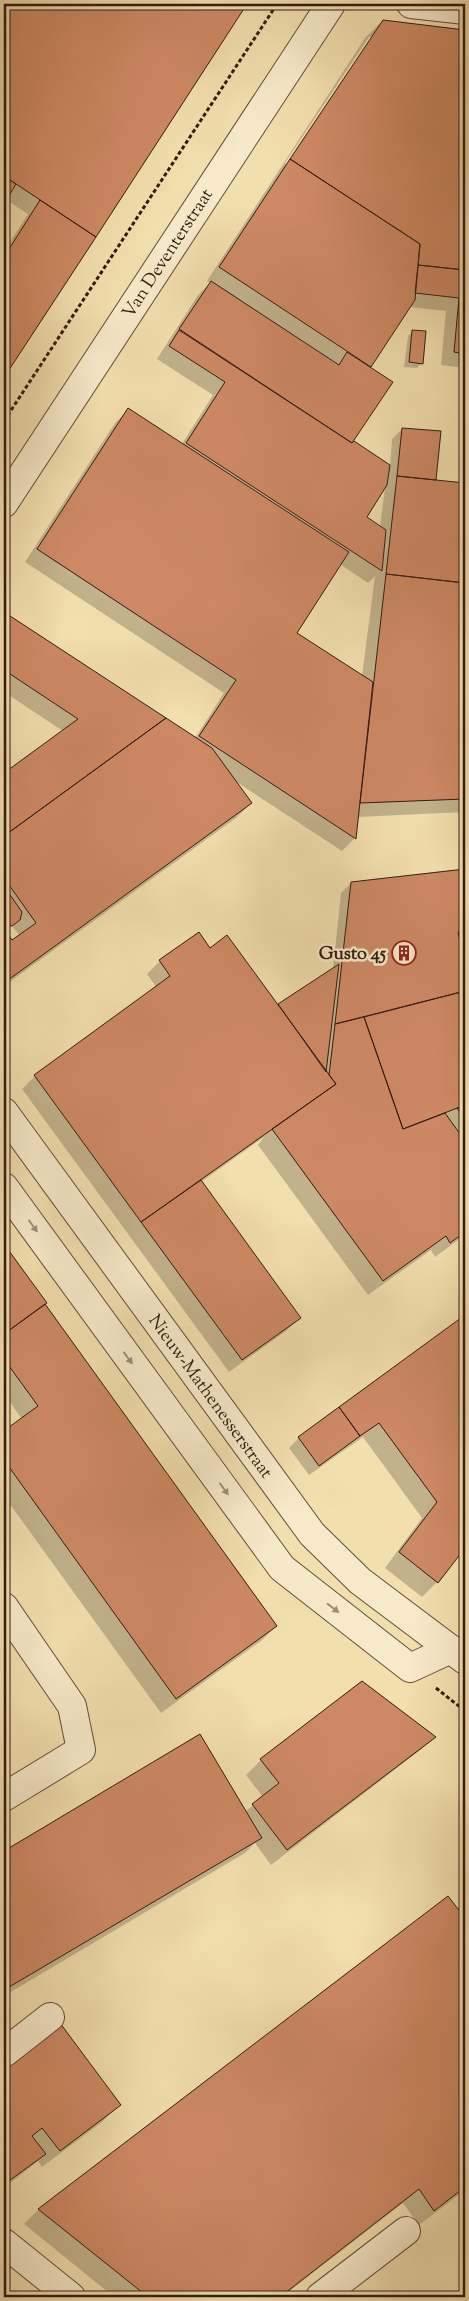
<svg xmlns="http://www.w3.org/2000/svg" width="469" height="2301" font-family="'Sorts Mill Goudy',serif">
  <rect width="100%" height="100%" fill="#f2dfae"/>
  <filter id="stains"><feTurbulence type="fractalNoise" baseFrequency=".004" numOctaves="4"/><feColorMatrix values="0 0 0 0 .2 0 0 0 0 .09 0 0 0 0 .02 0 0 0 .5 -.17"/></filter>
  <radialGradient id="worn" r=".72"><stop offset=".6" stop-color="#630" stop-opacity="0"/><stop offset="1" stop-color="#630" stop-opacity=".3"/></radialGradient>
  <path fill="#0003" fill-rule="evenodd" d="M4 4H246L4 373V251L28 214 5 199 4 201Z
    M380 23 465 32V368L441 365 446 311 409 307 369 368 352 441 390 466 392 439 402 429 440 432 434 481 465 484V812L357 817 355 838 342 851 235 781 251 803 236 818 4 986V774L63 731 4 692V614L195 738 224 693 25 562 115 423 128 410 182 444 213 395 157 359 198 295 210 283 207 281 365 38ZM369 37H372L287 165 285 163ZM385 487 380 527 365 517ZM340 564 368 583 375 576 362 676 295 633ZM12 926 20 936 12 942 6 933Z
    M413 331 422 363 417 368 404 367 408 336Z
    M465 870V1235L435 1257 431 1250 368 1295 258 1145 264 1137 201 1182 299 1318 286 1331 229 1372 22 1089 35 1076 157 988 147 974 160 961 198 934 210 949 277 1006 333 969 341 893 351 883Z
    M4 1246 276 1626 261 1641 161 1713 4 1496V1431L22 1419 4 1394Z
    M465 1317V1546L437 1582 422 1597 385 1568 422 1518 363 1437 309 1475 289 1448 299 1438Z
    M199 1736 245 1812 263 1797 246 1775 261 1760 434 1737 419 1751 271 1865 255 1843 245 1853 4 1996V1852Z
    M448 1898 465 1920V2189L464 2191 419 2225 403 2203 282 2297H114L24 2224 39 2209Z
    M60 2025 119 2105 102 2122 42 2167 38 2161 4 2188V2067Z"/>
  <path fill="#cd8964" stroke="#321b12" d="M4 4H247L96 237 4 176Z
    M383 20 465 30V270L418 265 420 244 290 159Z
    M290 159 420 244 415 300 371 367 219 267Z
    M4 176 16 184 4 204Z
    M40 200 96 237 7 373 4 371V257Z
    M418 265 465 270V354L454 352 459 298 415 293Z
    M211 281 339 365 347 352 393 382 352 443 179 329Z
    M179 330 352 443 354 441 390 465 387 485 367 517 386 530 382 571 186 443 225 382 169 346Z
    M412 330 426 331 423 364 409 362Z
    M128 408 349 552 297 633 373 682 356 839 199 736 236 680 37 549Z
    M402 428 441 431 436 480 397 476Z
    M397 476 465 483V583L386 574Z
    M386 574 465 583V799L360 803Z
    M4 612 166 718 4 836V773L78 719 4 670Z
    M166 718 212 748 252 803 4 983V928L12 940 36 923 4 878V836Z
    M465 869V931L458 932 460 942 465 941V991L335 1024 351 882Z
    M4 891 8 892 22 912 20 920 12 926 4 924Z
    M199 932 210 948 227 935 336 1084 141 1222 34 1075 170 976 159 960Z
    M339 964 326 1072 278 1004Z
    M465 991V1105L403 1129 364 1017Z
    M364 1017 403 1129 445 1113 465 1141V1232L450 1243 446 1236 383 1281 272 1129 336 1084 329 1075 335 1024Z
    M465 1105V1120L457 1108Z
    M201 1180 301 1318 242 1360 141 1222Z
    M4 1244 47 1303 4 1334Z
    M45 1304 277 1626 176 1699 4 1460V1429L5 1430 38 1406 4 1359V1334Z
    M465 1315V1548L438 1583 399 1552 437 1502 379 1423 360 1436 339 1407Z
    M339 1407 360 1436 319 1466 298 1437Z
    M362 1681 436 1737 287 1850 252 1804 279 1783 260 1759Z
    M200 1734 262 1838 4 1990V1851Z
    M448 1896 465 1918V2187L434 2211 419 2189 280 2297H148L38 2209Z
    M60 2023 121 2105 60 2151 42 2128 32 2136 46 2154 6 2183 4 2181V2066Z
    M4 2026 10 2032 4 2037Z"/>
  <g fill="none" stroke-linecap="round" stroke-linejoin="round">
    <g stroke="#624c39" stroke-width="30">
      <path id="minor" d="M411 4 465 10
        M4 503 331 4
        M4 1112 312 1534 360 1581 465 1660
        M4 1187 282 1568 410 1668 451 1649
        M4 1607 72 1706 81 1750 4 1797
        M4 2053 50 2017
        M4 2243 71 2297
        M320 2297 406 2231"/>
    </g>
    <path stroke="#321b12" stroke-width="3" stroke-dasharray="4 2.5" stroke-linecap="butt" d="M4 421 277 4
      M436 1688 465 1711"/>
    <use href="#minor" stroke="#f7eaca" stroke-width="28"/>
  </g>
  <defs><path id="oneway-solid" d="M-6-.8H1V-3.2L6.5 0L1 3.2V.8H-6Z" transform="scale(1.25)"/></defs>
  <g fill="#9e8d77">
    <use href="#oneway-solid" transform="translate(33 1226) rotate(54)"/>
    <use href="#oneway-solid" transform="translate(128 1358) rotate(54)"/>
    <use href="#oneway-solid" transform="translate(224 1489) rotate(54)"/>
    <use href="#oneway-solid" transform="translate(333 1608) rotate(38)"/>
  </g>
  <defs>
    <g id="building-ring" transform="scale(1.25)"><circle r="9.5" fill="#f7eaca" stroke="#8f2418" stroke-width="1.5"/><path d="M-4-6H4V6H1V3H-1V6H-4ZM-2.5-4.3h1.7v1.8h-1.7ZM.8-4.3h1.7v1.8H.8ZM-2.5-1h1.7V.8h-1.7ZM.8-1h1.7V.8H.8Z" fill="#8f2418"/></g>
  </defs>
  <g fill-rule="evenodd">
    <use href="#building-ring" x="404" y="953"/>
  </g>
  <g text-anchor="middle" stroke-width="5" stroke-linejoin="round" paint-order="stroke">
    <g font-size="18" fill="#321b12" stroke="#f7eaca">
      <text transform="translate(167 253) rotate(-57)" y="6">Van Deventerstraat</text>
      <text transform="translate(211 1396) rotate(54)" y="6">Nieuw-Mathenesserstraat</text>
    </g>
    <g font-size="18" font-weight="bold" fill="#321b12" stroke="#f7eaca" text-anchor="end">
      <text x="386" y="959">Gusto 45</text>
    </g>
  </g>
  <rect width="469" height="2301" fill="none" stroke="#f2dfae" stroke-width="20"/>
  <rect x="5" y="5" width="459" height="2291" fill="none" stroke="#321b12" stroke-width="2.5"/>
  <rect x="10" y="10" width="449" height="2281" fill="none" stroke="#321b12"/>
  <rect width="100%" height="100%" filter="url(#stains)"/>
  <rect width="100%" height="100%" fill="url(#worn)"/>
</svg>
